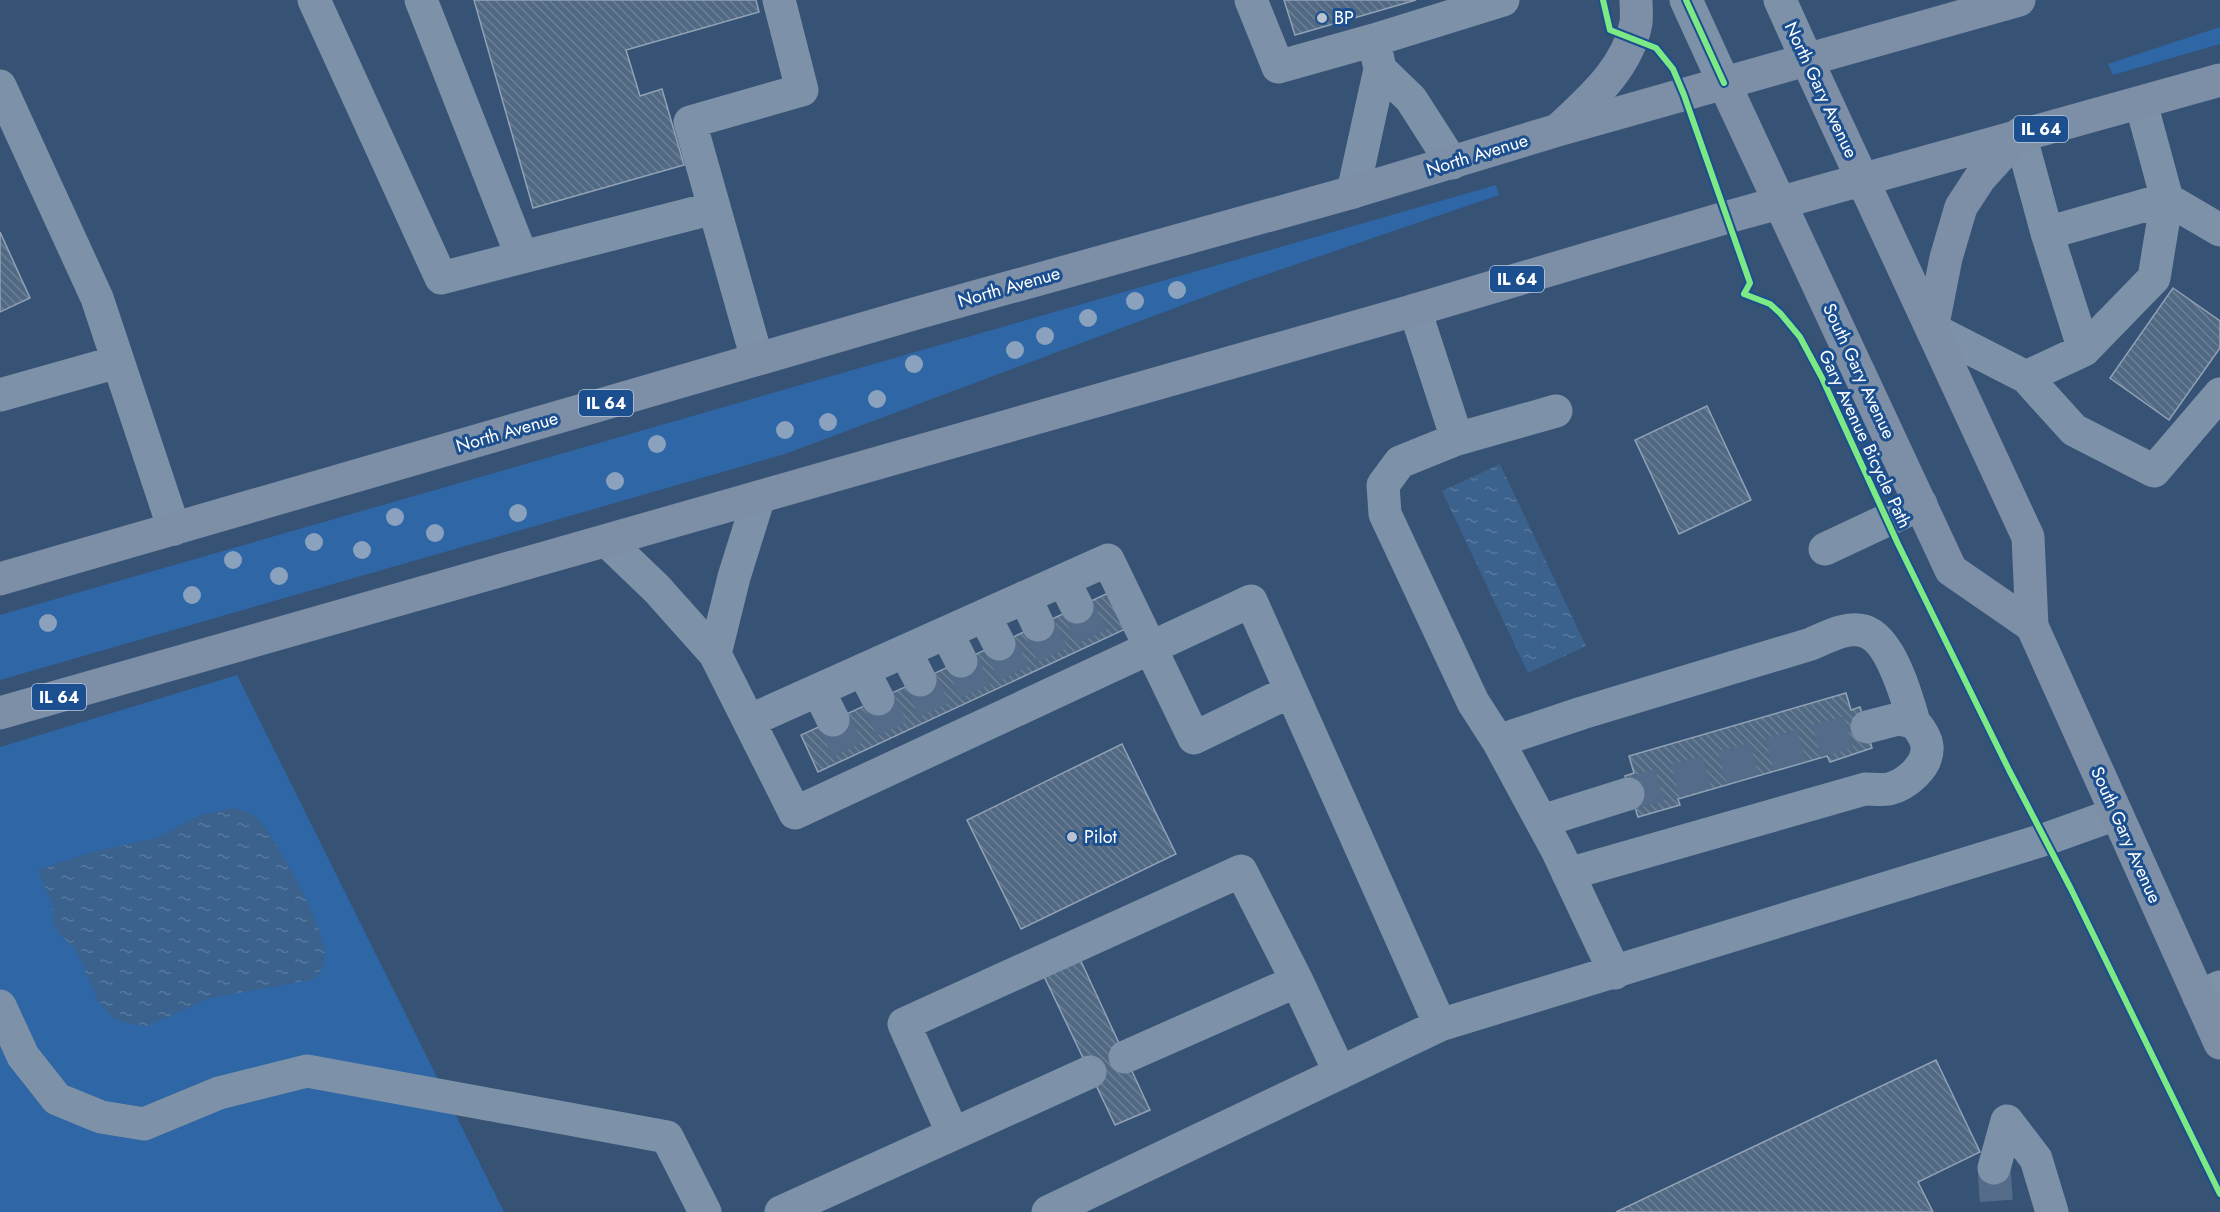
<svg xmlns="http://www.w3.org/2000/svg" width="2220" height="1212" font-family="Jost,sans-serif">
  <defs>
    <pattern id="water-ripples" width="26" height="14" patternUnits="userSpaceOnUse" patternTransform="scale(1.5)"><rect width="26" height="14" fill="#3b618d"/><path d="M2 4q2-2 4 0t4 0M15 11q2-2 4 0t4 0" fill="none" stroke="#58799e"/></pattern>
    <pattern id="building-back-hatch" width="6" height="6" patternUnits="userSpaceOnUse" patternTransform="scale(1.5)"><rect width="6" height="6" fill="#526984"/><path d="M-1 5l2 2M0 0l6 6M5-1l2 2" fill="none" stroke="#6c8096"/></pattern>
  </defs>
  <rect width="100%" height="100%" fill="#365274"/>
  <path fill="#2f66a5" d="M2220 27V44L2113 75 2108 64Z
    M1496 185 1499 195 1247 281 785 454 0 680V615Z
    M237 675 504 1212H0V747Z"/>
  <path fill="url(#water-ripples)" d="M1500 464 1586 646 1528 673 1442 491Z
    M233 808C242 810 252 813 258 819 277 838 327 932 325 957 324 968 321 973 312 980L210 998 147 1026 130 1024 114 1019 99 1002 75 948 60 935 53 923V907L38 870 95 851 157 838 198 816Z"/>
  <path fill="url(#building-back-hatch)" stroke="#92a2b6" stroke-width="1.5" d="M474 0H756L759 12 626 50 640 96 662 89 684 165 533 208Z
    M1284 0H1416L1295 35Z
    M0 232 30 298 0 312Z
    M2173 288 2220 321V348L2169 420 2110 378Z
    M1707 406 1751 500 1679 534 1635 440Z
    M1117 589 1134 625 818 772 801 735Z
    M1846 693 1851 710 1860 707 1872 748 1830 762 1827 756 1678 799 1680 805 1638 817 1625 776 1634 773 1629 756Z
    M1122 744 1176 854 1021 929 967 820Z
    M1079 957 1150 1110 1115 1125 1043 974Z
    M1936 1060 1980 1152 1918 1182 1933 1212H1616Z"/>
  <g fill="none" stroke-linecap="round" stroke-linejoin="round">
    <path stroke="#546c89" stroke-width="33" stroke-dasharray="33 16" stroke-linecap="butt" d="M1077 607 1095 643
      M1038 625 1056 661
      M999 644 1017 679
      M961 661 978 697
      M920 680 937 716
      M878 699 895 736
      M833 720 851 756
      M1628 794 1867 727
      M1994 1168 1997 1212"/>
    <path stroke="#7d92a8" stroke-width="33" d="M314 0 441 278 714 208
      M421 0 522 257
      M1251 0 1278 67 1374 40 1380 69 1353 192
      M1686 0 1724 83
      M1780 0 1807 60
      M1374 40 1503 0
      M1380 69 1411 99 1452 163
      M0 86 97 298 174 529
      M2047 233 2167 199 2220 230
      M1415 310 1457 439 1556 411
      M1932 329 2026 377 2084 350 2047 233 2020 134
      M2084 350 2154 278 2167 199 2141 103
      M757 359 690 122 802 90 779 0
      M2026 377 2074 430 2154 471 2220 394
      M0 395 117 362
      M1457 439 1400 462 1383 485 1385 514 1473 702 1498 741
      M607 541 657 589 715 654 734 577 759 497
      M1825 549 1921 504
      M1064 581 1077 607
      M1025 597 1038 625
      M985 617 999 644
      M947 633 961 661
      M905 651 920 680
      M715 654 795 813 1251 601 1440 1025 2046 839 2116 814
      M863 670 878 699
      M818 690 833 720
      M749 721 1108 560 1194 738 1291 691
      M1542 821 1628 794
      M1568 874 1865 789C1872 789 1881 790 1889 789 1906 785 1929 766 1927 746 1926 737 1920 729 1914 722L1898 719 1867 727
      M1615 973 1557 850 1498 741 1582 713 1811 644C1827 637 1846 626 1864 631 1891 639 1907 698 1914 722
      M2199 997 2220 987
      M0 1006 23 1056 57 1099 101 1117 144 1124 219 1093 307 1071 667 1137 705 1212
      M1125 1057 1297 981 1340 1073
      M2007 1121 2036 1159 2052 1212
      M953 1134 904 1024 1241 871 1297 981
      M1994 1168 2007 1121
      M781 1212 1090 1072
      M1048 1212 1440 1025"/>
    <path stroke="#7d8ea7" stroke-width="33" d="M1807 60 2028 537 2032 626 2220 1043
      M1724 83 1951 570 2032 626
      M1560 128C1591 99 1628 67 1636 23 1637 16 1636 7 1636 0
      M1932 329 1946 258 1961 207 1980 178 2020 134
      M0 579 917 313 1353 192 1558 130 2019 0
      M0 713 1415 310 1728 217 2220 80"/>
    <g stroke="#1b4f8f" stroke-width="10">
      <path id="cycleway" d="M1603 0 1610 30 1656 48 1673 69 1684 95 1750 283 1744 294 1770 304 1780 313 1800 337 1822 378 1898 544 2009 770 2071 889 2220 1194
        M1686 0 1724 83"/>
    </g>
    <use href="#cycleway" stroke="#7ce984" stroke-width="6"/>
  </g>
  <g fill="#8aa2be">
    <circle cx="1177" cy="290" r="9"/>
    <circle cx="1135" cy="301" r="9"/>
    <circle cx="1088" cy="318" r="9"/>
    <circle cx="1045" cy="336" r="9"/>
    <circle cx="1015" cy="350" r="9"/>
    <circle cx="914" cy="364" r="9"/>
    <circle cx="877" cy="399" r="9"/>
    <circle cx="828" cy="422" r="9"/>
    <circle cx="785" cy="430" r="9"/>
    <circle cx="657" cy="444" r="9"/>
    <circle cx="615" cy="481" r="9"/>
    <circle cx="518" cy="513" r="9"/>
    <circle cx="395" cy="517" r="9"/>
    <circle cx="435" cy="533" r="9"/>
    <circle cx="314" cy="542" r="9"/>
    <circle cx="362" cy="550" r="9"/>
    <circle cx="233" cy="560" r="9"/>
    <circle cx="279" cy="576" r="9"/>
    <circle cx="192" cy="595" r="9"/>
    <circle cx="48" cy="623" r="9"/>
  </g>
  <g fill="#b9c2ce" stroke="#1b4f8f" stroke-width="2">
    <circle cx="1322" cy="18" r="6"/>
    <circle cx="1072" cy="837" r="6"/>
  </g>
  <g text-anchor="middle" stroke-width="6" stroke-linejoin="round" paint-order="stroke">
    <g fill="#1b4f8f" stroke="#bbcadd" stroke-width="1.5">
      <rect x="2014" y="116" width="54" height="26" rx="4.5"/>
      <rect x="1490" y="266" width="54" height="26" rx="4.5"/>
      <rect x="579" y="390" width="54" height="26" rx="4.5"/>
      <rect x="32" y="684" width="54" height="26" rx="4.5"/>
    </g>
    <g font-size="16" font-weight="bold" fill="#fff">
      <text x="2041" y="135">IL 64</text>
      <text x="1517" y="285">IL 64</text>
      <text x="606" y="409">IL 64</text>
      <text x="59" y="703">IL 64</text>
    </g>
    <g font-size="18" fill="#fff" stroke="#1b4f8f" text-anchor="start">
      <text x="1334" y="24">BP</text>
      <text x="1084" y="843">Pilot</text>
    </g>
    <g font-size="18" fill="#fff" stroke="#1b4f8f">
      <text transform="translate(1821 90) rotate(65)" y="6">North Gary Avenue</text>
      <text transform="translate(1477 155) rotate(-17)" y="6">North Avenue</text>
      <text transform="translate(1009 287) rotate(-16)" y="6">North Avenue</text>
      <text transform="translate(1859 371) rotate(65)" y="6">South Gary Avenue</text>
      <text transform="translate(507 432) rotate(-16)" y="6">North Avenue</text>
      <text transform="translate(1865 439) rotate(65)" y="6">Gary Avenue Bicycle Path</text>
      <text transform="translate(2126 835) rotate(66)" y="6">South Gary Avenue</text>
    </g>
  </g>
</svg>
